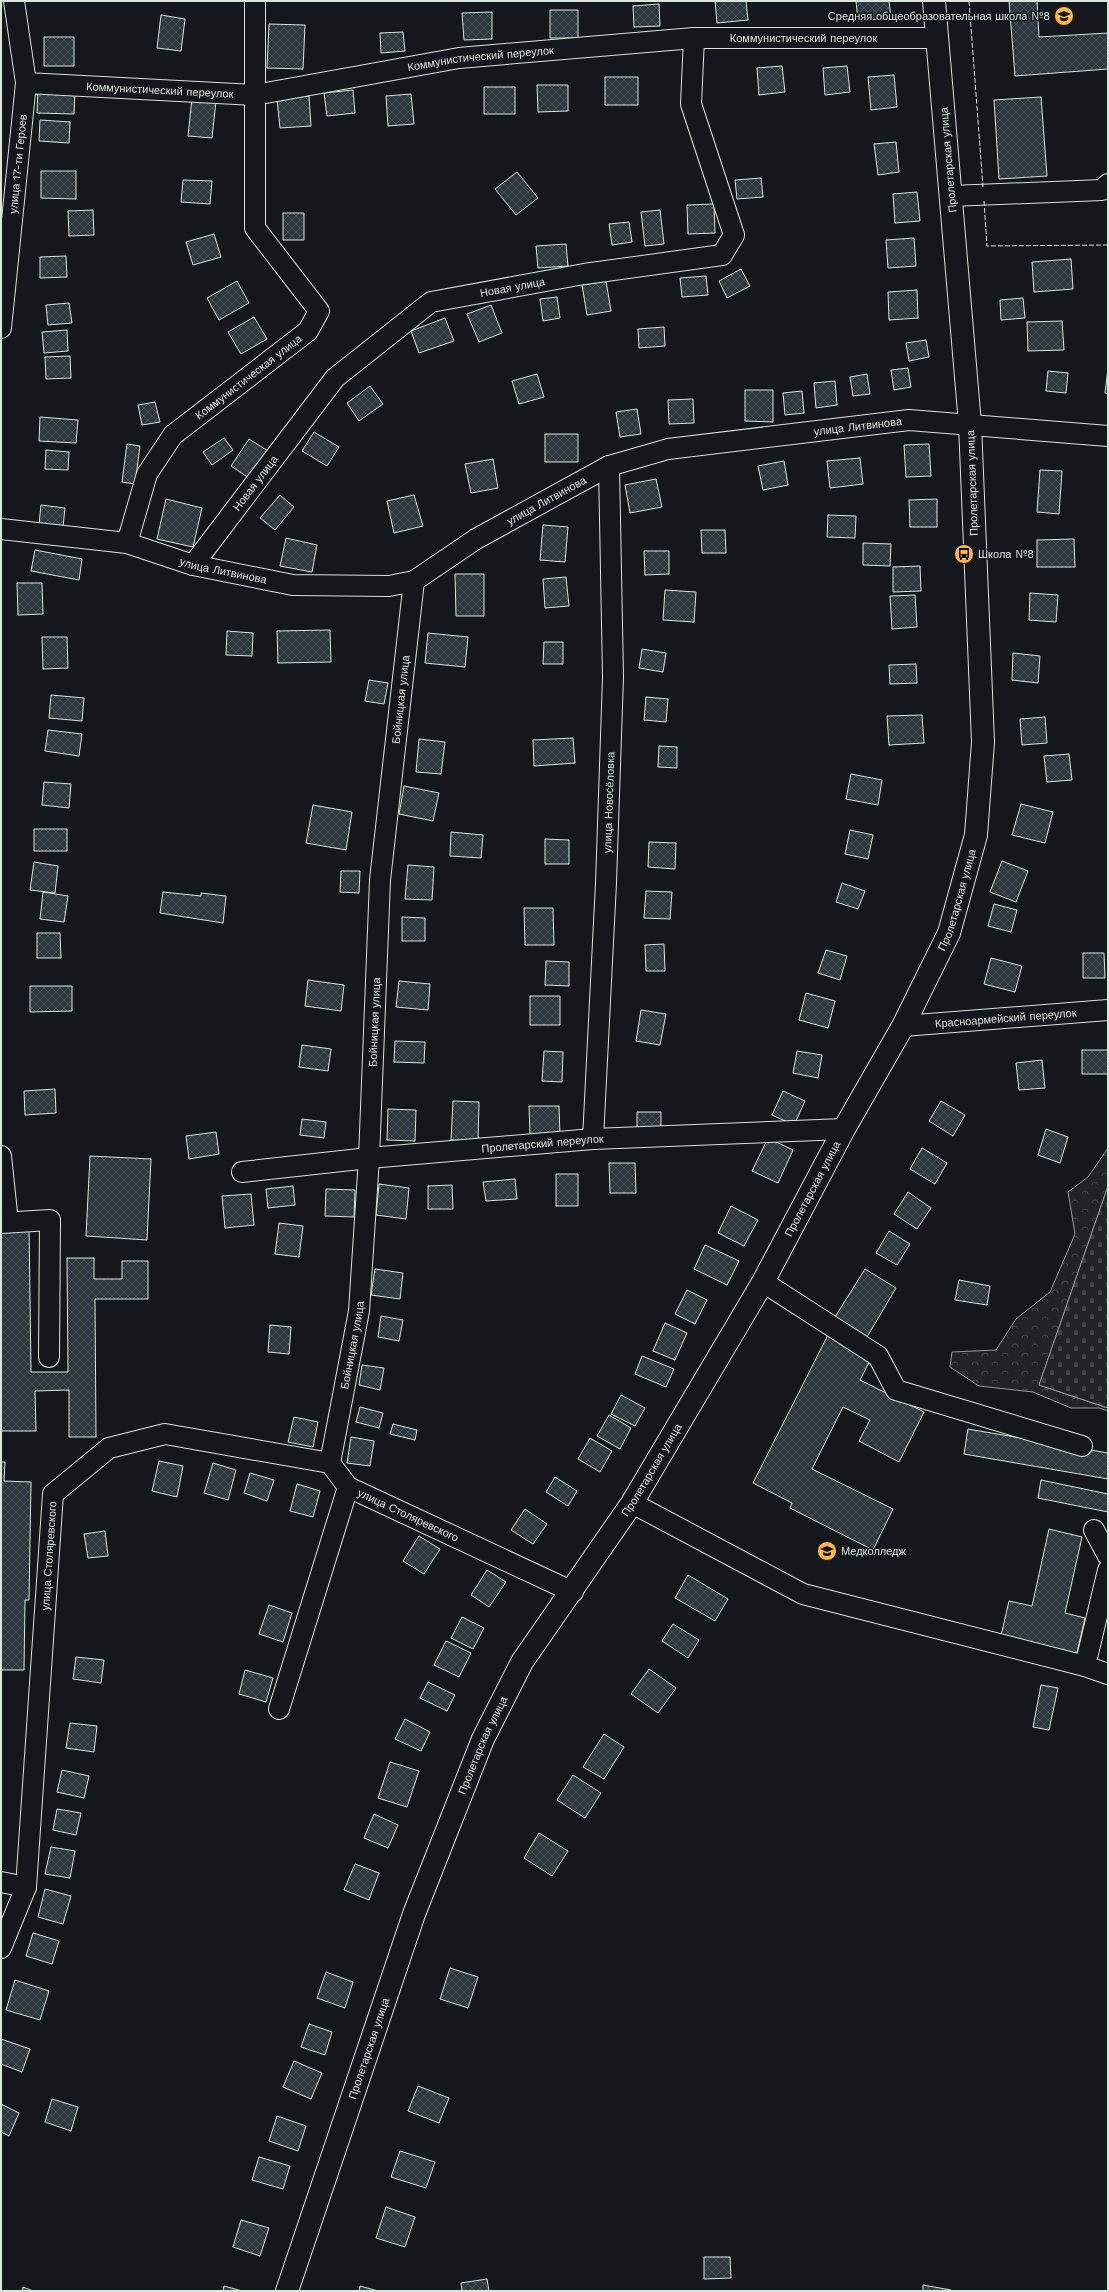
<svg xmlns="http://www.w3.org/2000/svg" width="1109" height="2292" font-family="'Work Sans',sans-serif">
  <defs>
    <pattern id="forest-crowns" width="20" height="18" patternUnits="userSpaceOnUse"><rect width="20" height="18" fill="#202428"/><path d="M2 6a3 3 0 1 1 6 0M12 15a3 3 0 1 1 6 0" fill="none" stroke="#404447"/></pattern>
    <pattern id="cemetery-stones" width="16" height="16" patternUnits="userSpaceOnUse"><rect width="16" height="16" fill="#202428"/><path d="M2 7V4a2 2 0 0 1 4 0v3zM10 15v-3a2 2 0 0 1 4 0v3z" fill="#404447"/></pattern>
    <pattern id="building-cross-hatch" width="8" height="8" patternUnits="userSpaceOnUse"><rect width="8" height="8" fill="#2c363c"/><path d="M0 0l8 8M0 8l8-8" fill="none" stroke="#4a5358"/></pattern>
  </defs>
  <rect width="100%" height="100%" fill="#14181c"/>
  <path fill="url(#forest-crowns)" stroke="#939e99" d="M1108 1148V1186L1039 1385 1108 1408V1411L1099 1408H1071L1033 1392 979 1386 950 1367 952 1352 996 1350 1016 1319 1050 1292 1075 1234 1068 1192 1088 1177Z"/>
  <path fill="url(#cemetery-stones)" stroke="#939e99" d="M1108 1186V1408L1039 1385Z"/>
  <path fill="url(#building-cross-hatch)" stroke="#d8e6dc" d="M715 1H746L748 20 717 23Z
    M856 1H889L891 18 858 21Z
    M1009 1H1037L1039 37 1108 33V69L1015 76Z
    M659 4 660 26 634 27 633 6Z
    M550 10H578V38H550Z
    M492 12V39L464 40 462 13Z
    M161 15 185 19 181 51 157 48Z
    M269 24 305 25 303 69 267 68Z
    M403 32 405 51 381 53 380 33Z
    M44 37H74V66H44Z
    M782 66 785 92 759 95 757 68Z
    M847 66 850 92 825 95 823 68Z
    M894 75 897 107 871 110 868 77Z
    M605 77H638V105H605Z
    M537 85H568V111L538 112Z
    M484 87H515V114H484Z
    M38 89 75 91 74 114 37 113Z
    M353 90 355 113 327 116 324 93Z
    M411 94 414 124 388 126 386 96Z
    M309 96 311 126 280 128 277 99Z
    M1041 97 1047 176 999 179 994 100Z
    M192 98 216 101 212 138 188 136Z
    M40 120 70 122 69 143 39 141Z
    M896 142 899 172 878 175 874 144Z
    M41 171H76V199L41 198Z
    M517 172 538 198 516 215 495 189Z
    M761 178 763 197 737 199 735 180Z
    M183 180 212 181 210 204 181 202Z
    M917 192 920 221 895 223 893 194Z
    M714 204 715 233 688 234 687 205Z
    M93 210 94 235 69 236 68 211Z
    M660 210 664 244 645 246 641 212Z
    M283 213H304V240H283Z
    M629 222 632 242 612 245 609 224Z
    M214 234 221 257 193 265 186 242Z
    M914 238 916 266 888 268 886 240Z
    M566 244 568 266 538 268 536 246Z
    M66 256 67 277 40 278V257Z
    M1071 259 1073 289 1034 292 1032 262Z
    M741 269 750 286 727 298 719 281Z
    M706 276 708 295 682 297 680 278Z
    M237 281 249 303 219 320 207 298Z
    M606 281 611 311 587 315 582 285Z
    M917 290 918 318 889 320 888 292Z
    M557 297 560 318 543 321 540 299Z
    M1023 298 1025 318 1001 320 1000 300Z
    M69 303 72 323 48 325 46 305Z
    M491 305 502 333 479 342 467 314Z
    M254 317 267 339 241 354 228 332Z
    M445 318 454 341 419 353 411 331Z
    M1062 321 1064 350 1028 351 1027 322Z
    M664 327 665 346 639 348 638 329Z
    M67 330 68 351 44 353 42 332Z
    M926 340 929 357 909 361 906 343Z
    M70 356 71 378 46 379 45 357Z
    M908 368 911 387 894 390 891 370Z
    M1108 368V394L1105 393Z
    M1048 371 1068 373 1066 393 1046 391Z
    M537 374 544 397 519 404 512 381Z
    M867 374 870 394 853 396 850 377Z
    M835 381 837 405 816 408 814 383Z
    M370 386 383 404 359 421 347 403Z
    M745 390H773V422L745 421Z
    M802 391 804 413 785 415 783 393Z
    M693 399 694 423 669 424 668 400Z
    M155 402 160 422 142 425 138 405Z
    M637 409 641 434 620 437 616 412Z
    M40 417 78 420 76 443 39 441Z
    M314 432 339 447 327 466 302 451Z
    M545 434H578V462H545Z
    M224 438 233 450 212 465 203 452Z
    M249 439 268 451 249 478 231 466Z
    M127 444 140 446 135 484 122 482Z
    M929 444 931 476 906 477 904 445Z
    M46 450 69 452 68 470 45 469Z
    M860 458 863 484 830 488 827 461Z
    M493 459 498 488 471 493 465 464Z
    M784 461 788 485 763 490 758 466Z
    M1040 470 1062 471 1059 514 1037 512Z
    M656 479 662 507 630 513 625 485Z
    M280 495 294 507 275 530 260 518Z
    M414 495 423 526 394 533 387 501Z
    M166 499 202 508 193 547 157 539Z
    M937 499V527H910L909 500Z
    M41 505 65 508 63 527 39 524Z
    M828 515 856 516 855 538 827 537Z
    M543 525 568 527 565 562 540 560Z
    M701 530H725L726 553H702Z
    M286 538 317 545 312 572 280 566Z
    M1074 539 1075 567H1037V540Z
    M863 543 891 544 890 566 863 565Z
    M35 550 82 559 79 580 31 571Z
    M644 551H669V574L645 575Z
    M920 566 921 591 893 592V567Z
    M455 574H484V616H456Z
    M566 577 569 606 545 608 543 579Z
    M17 583H42L43 614 18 615Z
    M665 590 696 592 694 622 663 620Z
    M1030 593 1058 595 1056 622 1029 620Z
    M915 595 917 627 892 629 890 596Z
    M330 630 331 662 278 663 277 631Z
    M227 631 253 633 252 656 226 655Z
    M428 633 468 637 465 667 425 663Z
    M42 637H67L68 668 43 669Z
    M544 642H563V664H543Z
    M642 649 666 653 663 672 639 668Z
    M1013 653 1040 656 1038 683 1012 680Z
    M916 664 917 683 890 684 889 665Z
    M369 680 388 683 384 704 365 701Z
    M51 695 84 698 82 721 49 718Z
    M646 697 668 699 666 722 644 720Z
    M922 715 924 743 889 745 887 716Z
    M1045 717 1047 743 1022 745 1020 719Z
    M48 730 82 734 79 756 45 751Z
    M573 738 575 763 534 766 533 740Z
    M419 739 445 742 441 774 416 772Z
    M659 746 677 747V768L658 767Z
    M1069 754 1072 780 1047 782 1044 756Z
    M851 774 882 780 878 805 846 799Z
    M44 782 71 784 69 808 42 805Z
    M404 786 439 793 433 821 399 814Z
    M1021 804 1053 812 1045 843 1012 835Z
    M313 805 352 812 346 850 306 843Z
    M34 829H67V851H34Z
    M850 830 873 835 868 859 845 854Z
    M451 832 483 835 481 858 450 856Z
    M545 839 569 840V864H545Z
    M649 842 676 843 675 869 648 867Z
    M1002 861 1028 871 1016 902 990 892Z
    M34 862 58 866 55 893 30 890Z
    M408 865 434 867 432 900 405 899Z
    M341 871H360L359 893 340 892Z
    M842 883 865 891 858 909 836 902Z
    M646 891 672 892 670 919 644 918Z
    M43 892 68 896 64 922 40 919Z
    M163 892 201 896V893L226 896 223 923 160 913Z
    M994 904 1017 910 1011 932 988 926Z
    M524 908H553L554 945H525Z
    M402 917 425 918V941H402Z
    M37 933H60L61 958H37Z
    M664 944 665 971H646L645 945Z
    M826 950 847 956 840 980 818 973Z
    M1083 953H1104L1105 978H1083Z
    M991 958 1022 966 1015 992 984 984Z
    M546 961 569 962V986L545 985Z
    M308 980 344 985 341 1011 305 1006Z
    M399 981 430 984 428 1010 396 1007Z
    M30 986H72V1011L30 1012Z
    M806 993 835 1001 828 1028 799 1020Z
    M530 996H560V1025H530Z
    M641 1010 666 1014 660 1045 636 1041Z
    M395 1041 425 1042 424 1063 394 1062Z
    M302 1045 331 1049 328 1071 299 1067Z
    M1082 1050H1108V1074H1082Z
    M544 1051 563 1052 562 1082 542 1081Z
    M797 1051 822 1055 818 1078 793 1073Z
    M1042 1060 1045 1088 1019 1090 1016 1063Z
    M55 1089 56 1113 25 1115 24 1091Z
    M783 1091 805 1101 794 1125 772 1115Z
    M453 1101 479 1102 478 1141 451 1140Z
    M941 1101 965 1115 953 1136 929 1121Z
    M529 1106H559L560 1135H530Z
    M388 1109 416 1110 415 1141 387 1140Z
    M637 1112H661V1134H637Z
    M302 1119 326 1122 324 1138 300 1135Z
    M1046 1129 1068 1137 1060 1163 1038 1155Z
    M216 1132 219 1154 189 1159 186 1136Z
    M768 1138 793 1150 778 1183 752 1171Z
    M922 1148 947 1163 935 1184 910 1169Z
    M90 1156 151 1159 147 1240 86 1236Z
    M609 1163H635L636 1193H610Z
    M556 1174H578V1206H556Z
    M515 1179 517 1199 486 1201 483 1182Z
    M379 1184 409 1188 406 1219 376 1215Z
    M452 1185 453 1209H428V1186Z
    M293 1186 295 1205 268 1208 266 1189Z
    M326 1189 355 1190 354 1217 325 1216Z
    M908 1192 931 1208 917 1229 894 1214Z
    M251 1194 254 1225 225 1228 222 1196Z
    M731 1206 758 1220 744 1246 718 1233Z
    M279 1223 303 1226 299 1257 275 1254Z
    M1 1224H29L31 1372H68L67 1258H94V1279H122V1261H148V1299H95L96 1437H69V1390L35 1391 36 1431H1Z
    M889 1231 910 1244 897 1265 876 1253Z
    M705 1245 739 1261 727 1285 694 1269Z
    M375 1269 403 1273 400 1299 371 1295Z
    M865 1269 896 1288 867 1337 835 1317Z
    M959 1280 990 1286 987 1305 955 1300Z
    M687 1290 707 1300 695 1324 675 1314Z
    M381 1316 403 1320 399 1341 378 1337Z
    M665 1323 687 1333 675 1360 653 1351Z
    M270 1325 291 1327 289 1354 268 1352Z
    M832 1327 876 1349 860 1380 924 1412 899 1462 859 1441 870 1420 843 1407 812 1469 893 1509 873 1550 790 1508 792 1503 753 1483Z
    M642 1356 674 1369 666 1387 635 1374Z
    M362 1365 384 1368 380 1390 359 1385Z
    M621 1395 645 1408 635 1426 611 1414Z
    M360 1407 383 1413 379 1428 356 1422Z
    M609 1415 631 1428 620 1449 597 1436Z
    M294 1417 318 1422 313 1447 288 1442Z
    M393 1424 417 1430 415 1440 390 1434Z
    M968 1429 1108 1453V1479L964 1454Z
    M351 1437 374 1441 370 1466 347 1463Z
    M590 1438 612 1451 600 1472 578 1459Z
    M159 1461 183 1466 177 1497 152 1491Z
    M1 1462H5L4 1481 31 1482 29 1600H25L24 1670H1Z
    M213 1463 236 1470 228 1500 204 1493Z
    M250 1473 274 1480 267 1501 244 1493Z
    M555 1477 577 1491 568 1506 546 1492Z
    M1041 1480 1108 1494V1512L1038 1498Z
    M297 1484 320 1491 313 1517 290 1511Z
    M525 1509 547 1524 533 1544 511 1530Z
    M1049 1529 1082 1537 1065 1613 1085 1618 1076 1657 1000 1640 1009 1601 1032 1606Z
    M105 1531 108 1556 88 1558 84 1534Z
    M419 1536 440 1549 424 1574 403 1561Z
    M487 1570 506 1582 489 1607 471 1595Z
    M688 1575 728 1599 715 1621 675 1598Z
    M269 1605 292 1613 283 1642 259 1634Z
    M462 1617 484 1628 473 1649 451 1638Z
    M673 1624 699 1640 688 1658 662 1641Z
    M446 1641 471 1653 459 1677 434 1665Z
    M76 1657 104 1660 101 1683 73 1679Z
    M649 1669 676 1688 658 1713 631 1694Z
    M245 1670 273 1678 266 1702 239 1694Z
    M428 1682 455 1695 447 1711 420 1698Z
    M1041 1685 1058 1688 1049 1730 1033 1727Z
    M405 1719 430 1732 421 1751 395 1739Z
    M70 1723 97 1726 94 1752 66 1748Z
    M604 1734 624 1747 604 1779 583 1767Z
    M390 1762 419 1771 407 1807 378 1798Z
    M62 1770 89 1776 84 1798 57 1792Z
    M573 1775 601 1793 585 1818 557 1800Z
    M57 1809 81 1813 76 1835 53 1830Z
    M374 1814 398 1825 388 1848 364 1838Z
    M539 1833 568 1851 552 1876 524 1858Z
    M51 1847 75 1851 70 1878 45 1874Z
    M355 1864 379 1873 369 1900 344 1890Z
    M45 1889 71 1896 63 1924 38 1917Z
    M33 1933 59 1941 52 1964 26 1956Z
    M450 1968 478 1977 468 2008 440 1999Z
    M326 1972 353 1982 345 2008 317 1998Z
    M15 1980 49 1991 40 2020 6 2010Z
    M309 2024 332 2032 325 2055 301 2047Z
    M1 2039 30 2049 22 2072 1 2064Z
    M294 2061 322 2073 311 2099 283 2087Z
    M418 2086 449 2098 439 2123 408 2111Z
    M52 2099 78 2107 71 2131 45 2122Z
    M1 2104 19 2113 9 2136 1 2132Z
    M277 2116 306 2126 298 2151 269 2141Z
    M400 2151 435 2162 426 2188 391 2177Z
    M259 2157 290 2166 283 2189 252 2180Z
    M386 2207 415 2217 405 2247 376 2238Z
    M241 2220 269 2228 260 2256 233 2247Z
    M704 2257H730L731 2278 704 2279Z
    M487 2279 489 2291H462L461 2283Z
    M923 2285 951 2290V2291H923Z
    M224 2286 242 2291H223Z
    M360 2286 378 2291H359Z
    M23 2287 33 2291H22Z"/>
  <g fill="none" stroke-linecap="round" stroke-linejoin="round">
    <g stroke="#d8e6dc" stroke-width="22">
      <g id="minor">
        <path id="s1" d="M26 83 255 95 459 58 694 38H937"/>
        <path d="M951 196 1102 190 1108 184"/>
        <path id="s2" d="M1 328 26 83 14 1"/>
        <path id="s3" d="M1 529 127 543 193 565 293 585 389 586 414 581 476 539 609 466 668 449 909 420 1108 436"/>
        <path id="s4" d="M127 543 147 474 173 435 308 331 319 311 255 228V1"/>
        <path id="s5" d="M193 565 335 378 431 302 584 274 722 255 734 235 691 104 694 38"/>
        <path id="s6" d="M903 1026 1108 1010"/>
        <path id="s7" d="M593 1139 606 883 613 677 609 466"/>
        <path d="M1 1156 8 1222"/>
        <path id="s8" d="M242 1172 369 1158 593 1139 844 1129"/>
        <path d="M1 1223 50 1220 49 1357"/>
        <path d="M763 1282 878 1356 896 1390 1082 1446"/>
        <path id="s9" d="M330 1463 359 1311 369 1158 380 880 414 581"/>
        <path d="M632 1503 803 1594 1085 1666 1108 1674"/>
        <path d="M1094 1530 1108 1556"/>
        <path d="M1085 1666 1108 1570"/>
        <path d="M279 1709 348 1487"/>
        <path d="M1 1882 26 1887"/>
        <path id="s10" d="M1 1948 26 1887 53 1494 109 1448 165 1434 330 1463 348 1487 573 1592"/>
      </g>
    </g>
    <g stroke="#d8e6dc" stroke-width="24">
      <g id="major">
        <path id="s11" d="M287 2291 414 1914 483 1739 522 1662 632 1503 763 1282 844 1129 903 1026 949 933 976 835 983 742 970 424 934 1"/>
      </g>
    </g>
    <use href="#minor" stroke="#14181c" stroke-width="20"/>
    <use href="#major" stroke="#14181c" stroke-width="22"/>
    <path stroke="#d8e6dc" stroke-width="1" stroke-dasharray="5 2" stroke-linecap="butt" d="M969 1 983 187
      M984 201 987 246 1108 245"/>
  </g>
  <defs>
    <g id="school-disc" transform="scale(1)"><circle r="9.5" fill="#ffb74d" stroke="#14181c"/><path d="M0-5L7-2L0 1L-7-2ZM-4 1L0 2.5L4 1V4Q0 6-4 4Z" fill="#111"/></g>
    <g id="bus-disc" transform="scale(1)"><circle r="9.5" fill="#ffb74d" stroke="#14181c"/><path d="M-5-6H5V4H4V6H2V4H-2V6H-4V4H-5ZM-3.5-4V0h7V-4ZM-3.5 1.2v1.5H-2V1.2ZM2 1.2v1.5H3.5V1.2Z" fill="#111"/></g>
    <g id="university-disc" transform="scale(1)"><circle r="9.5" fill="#ffb74d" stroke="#14181c"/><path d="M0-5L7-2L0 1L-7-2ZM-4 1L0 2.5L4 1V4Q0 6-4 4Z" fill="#111"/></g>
  </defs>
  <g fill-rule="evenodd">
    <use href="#school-disc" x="1064" y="16"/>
    <use href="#bus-disc" x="964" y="554"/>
    <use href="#university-disc" x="827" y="1551"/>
  </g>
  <g text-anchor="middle" stroke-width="3" stroke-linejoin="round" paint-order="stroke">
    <g font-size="11" fill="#d8e6dc" stroke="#14181c" text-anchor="start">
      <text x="1050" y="20" text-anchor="end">Средняя общеобразовательная школа №8</text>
      <text x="978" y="558">Школа №8</text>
      <text x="841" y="1555">Медколледж</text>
    </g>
    <g font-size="11" fill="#d8e6dc" stroke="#14181c">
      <text dy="4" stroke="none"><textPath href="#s1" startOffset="782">Коммунистический переулок</textPath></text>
      <text dy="4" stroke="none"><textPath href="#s1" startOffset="458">Коммунистический переулок</textPath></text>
      <text dy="4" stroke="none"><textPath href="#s1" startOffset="134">Коммунистический переулок</textPath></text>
      <text transform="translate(948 160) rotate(-95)" y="4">Пролетарская улица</text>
      <text dy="4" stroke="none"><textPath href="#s2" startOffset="165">улица 17-ти Героев</textPath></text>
      <text dy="4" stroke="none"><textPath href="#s5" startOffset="440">Новая улица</textPath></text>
      <text dy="4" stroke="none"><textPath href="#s4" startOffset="214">Коммунистическая улица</textPath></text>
      <text dy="4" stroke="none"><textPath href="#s3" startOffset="899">улица Литвинова</textPath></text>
      <text dy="4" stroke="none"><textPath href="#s5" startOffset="103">Новая улица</textPath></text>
      <text transform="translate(972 483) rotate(-92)" y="4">Пролетарская улица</text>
      <text dy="4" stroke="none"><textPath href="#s3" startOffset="575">улица Литвинова</textPath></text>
      <text dy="4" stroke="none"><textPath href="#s3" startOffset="227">улица Литвинова</textPath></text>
      <text dy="4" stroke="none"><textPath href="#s9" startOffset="768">Бойницкая улица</textPath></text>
      <text dy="4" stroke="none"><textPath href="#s7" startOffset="337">улица Новосёловка</textPath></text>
      <text dy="4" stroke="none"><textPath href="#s11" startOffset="1552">Пролетарская улица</textPath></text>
      <text dy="4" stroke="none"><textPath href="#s6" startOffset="103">Красноармейский переулок</textPath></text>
      <text dy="4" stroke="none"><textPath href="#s9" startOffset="444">Бойницкая улица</textPath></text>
      <text dy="4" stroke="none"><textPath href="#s8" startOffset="302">Пролетарский переулок</textPath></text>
      <text dy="4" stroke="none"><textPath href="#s11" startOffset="1228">Пролетарская улица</textPath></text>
      <text dy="4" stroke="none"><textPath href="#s9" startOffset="120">Бойницкая улица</textPath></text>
      <text dy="4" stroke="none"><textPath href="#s11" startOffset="904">Пролетарская улица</textPath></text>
      <text dy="4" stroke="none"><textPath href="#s10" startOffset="854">улица Столяревского</textPath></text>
      <text dy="4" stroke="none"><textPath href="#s10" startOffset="398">улица Столяревского</textPath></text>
      <text dy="4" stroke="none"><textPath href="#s11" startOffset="580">Пролетарская улица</textPath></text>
      <text dy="4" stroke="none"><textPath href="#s11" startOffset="256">Пролетарская улица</textPath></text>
    </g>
  </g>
  <rect width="1109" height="2292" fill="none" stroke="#d8e6dc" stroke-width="4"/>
</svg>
